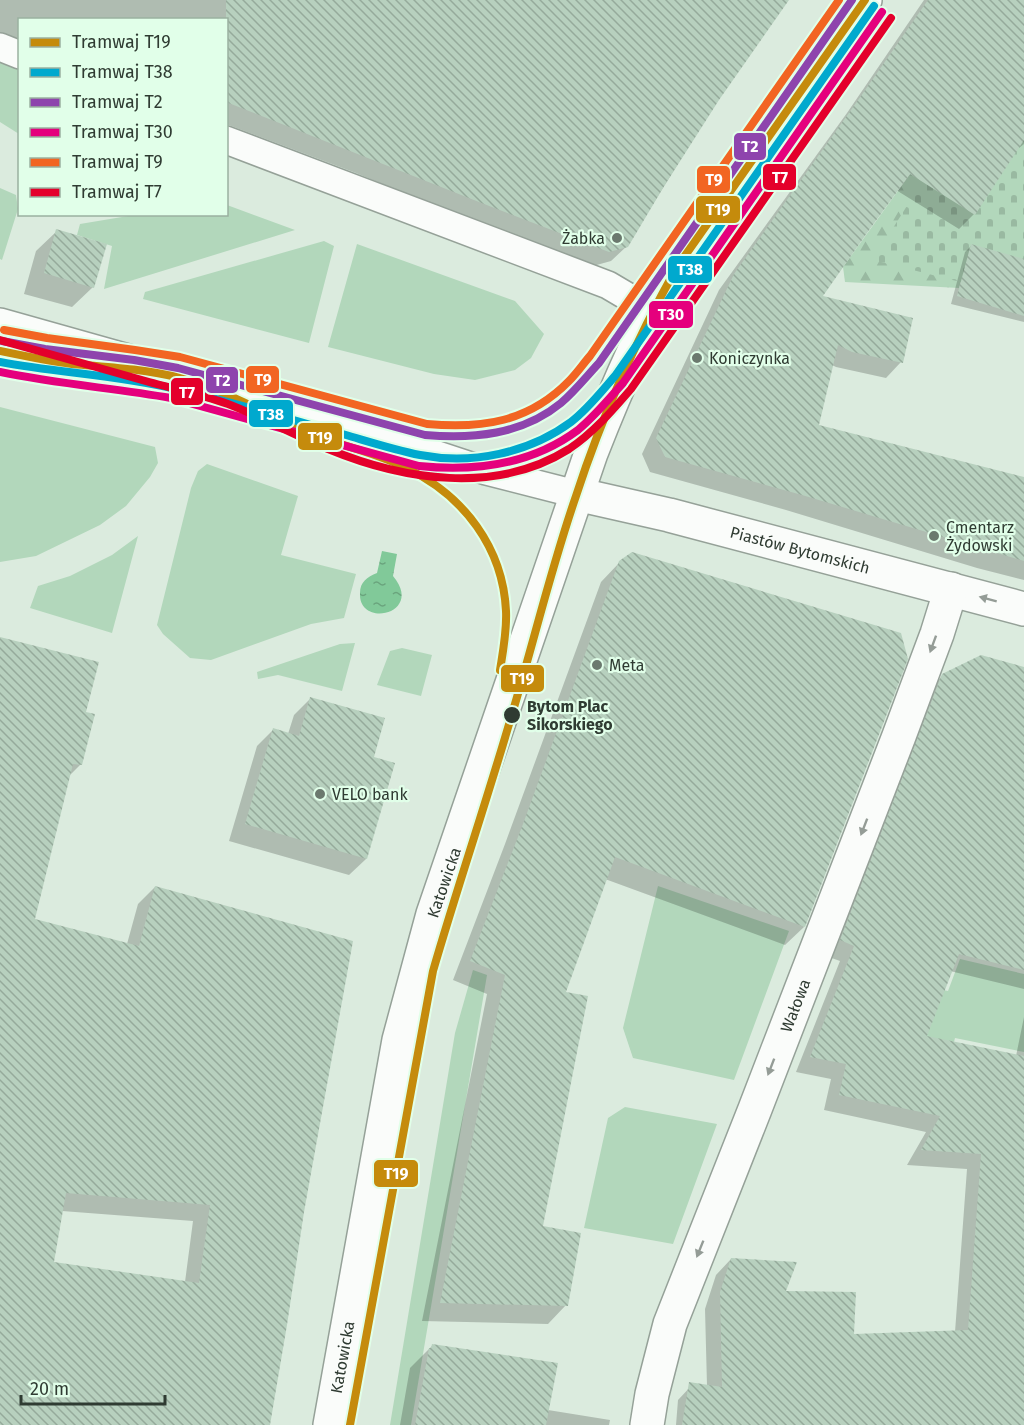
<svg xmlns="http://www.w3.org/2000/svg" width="1024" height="1425" font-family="'Fira Sans',sans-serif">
  <defs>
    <pattern id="forest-firs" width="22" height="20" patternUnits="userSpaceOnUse" patternTransform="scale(1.5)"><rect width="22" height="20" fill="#b2d7bb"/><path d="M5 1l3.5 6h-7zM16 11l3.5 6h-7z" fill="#99b9a1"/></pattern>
    <pattern id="cemetery-stones" width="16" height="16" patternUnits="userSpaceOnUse" patternTransform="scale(1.5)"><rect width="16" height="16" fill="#b2d7bb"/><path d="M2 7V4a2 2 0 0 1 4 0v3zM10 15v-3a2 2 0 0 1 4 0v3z" fill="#99b9a1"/></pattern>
    <pattern id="water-ripples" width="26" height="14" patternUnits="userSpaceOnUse" patternTransform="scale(1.5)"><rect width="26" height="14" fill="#81c999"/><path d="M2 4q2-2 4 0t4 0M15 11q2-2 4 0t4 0" fill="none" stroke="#6aa47d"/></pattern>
    <pattern id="building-back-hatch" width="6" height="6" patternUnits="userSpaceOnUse" patternTransform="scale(1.5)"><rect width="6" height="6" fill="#b7d0be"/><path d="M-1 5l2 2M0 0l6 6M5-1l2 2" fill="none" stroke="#95aa9b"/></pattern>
  </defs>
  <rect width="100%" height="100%" fill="#dbebde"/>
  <path fill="#b2d7bb" d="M0 60 19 68V134L0 122Z
    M0 188 16 195 18 209 2 260 0 259Z
    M227 205 295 230 104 289 112 246 77 235 80 224 134 215 226 214Z
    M324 241 334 246 309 343 143 299 145 292Z
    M357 244 515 301 544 334 531 358 515 370 475 380 434 374 328 347Z
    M0 407 155 447 158 463 150 477 126 506 100 525 36 556 0 562Z
    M207 464 298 496 281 555 356 574 344 618 311 624 211 660 190 658 163 634 157 625 191 488 198 471Z
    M138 536 112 633 30 608 38 586 70 576 112 555Z
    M355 643 342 691 278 675 258 679 257 672 340 644Z
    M402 648 432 655 421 696 377 685 390 651Z
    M658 886 789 931 734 1080 633 1058 623 1028Z
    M960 959 1024 974V1052L955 1038 945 1079 897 1069 929 987 948 991Z
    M473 970 487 975 411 1425H390L455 1033Z
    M625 1107 717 1124 673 1244 584 1228 608 1118Z"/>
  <path fill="url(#forest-firs)" d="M918 163 971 245 959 288 845 282 843 267Z"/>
  <path fill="url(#cemetery-stones)" d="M974 99 1024 128V298L873 260Z"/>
  <path fill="url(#water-ripples)" d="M382 551 397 554 393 576C425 614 358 629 360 593 360 582 367 577 377 573Z"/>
  <path fill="#0003" fill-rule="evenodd" d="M0 0H788L718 99 627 246 611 261 593 266 463 217 356 173 226 124V20H20V46L0 39Z
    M924 0H1024V144L1019 148 1018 147 974 214 959 229 896 190 820 297 901 362 886 378 836 367 832 365 817 426 1024 479V580L977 568 786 510 650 472 642 454 719 290 847 113Z
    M57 231 93 287 72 307 24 294 36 251Z
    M971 246 1024 260V322L951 304 965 252Z
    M620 562 804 927 785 945 605 879 564 993 541 1228 566 1305 548 1324 422 1321 487 994 453 980 505 844 601 582Z
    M0 639 84 713 80 765 68 777 33 920 127 944 138 904 155 887 302 1212 268 1425H0ZM62 1211 193 1221 185 1282 52 1263Z
    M1024 668V989L950 971 925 1037 1016 1056 1024 1017V1425H676L678 1400 693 1384 707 1386 705 1309 716 1275 731 1259 853 1335 955 1332 967 1169 907 1165 926 1132 824 1110 831 1079 796 1072 840 961 826 956 927 692 943 675Z
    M311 698 372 758 366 859 349 875 229 841 257 746 273 730 288 734 294 715Z
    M432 1346 548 1410 610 1420 609 1425H400L410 1368Z"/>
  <path fill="url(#building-back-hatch)" fill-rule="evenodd" d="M226 0H789L719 100 663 188 628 247 609 252 479 202 226 102Z
    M928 0H1024V140L975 215 910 174 867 233 823 296 913 318 903 363 852 352 838 345 819 425 1024 477V561L802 495 665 457 656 438 734 274 861 96Z
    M56 229 107 244 94 288 44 273Z
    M971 244 1024 259V316L957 296Z
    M632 552 901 633 908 659 805 927 615 857 566 992 588 996 543 1226 581 1233 568 1306 440 1303 505 975 470 961 523 824 619 561Z
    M0 637 99 662 86 712 95 714 82 765 73 764 35 919 139 946 155 886 353 941 304 1212 287 1325 270 1425H0ZM66 1193 210 1205 199 1283 54 1262Z
    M981 655 1024 667V970L959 954 927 1036 1024 1056V1425H682L689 1382 722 1387 720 1292 731 1258 797 1262 786 1291 856 1292 854 1334 968 1330 981 1154 921 1150 940 1116 839 1095 846 1064 810 1057 854 946 840 940 942 674Z
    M310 697 385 718 374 757 395 763 367 859 245 824 273 728 299 736Z
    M432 1344 558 1363 546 1425H415L429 1348H431Z"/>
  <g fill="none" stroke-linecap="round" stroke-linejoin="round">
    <g stroke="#95a198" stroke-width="30">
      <path id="service" d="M0 47 20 55
        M226 140 608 285 652 311
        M0 322 238 389 486 471 576 494"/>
    </g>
    <g stroke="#95a198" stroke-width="36">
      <g id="minor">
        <path id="s1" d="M576 494 669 515 1024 609"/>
        <path id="s2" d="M330 1425 399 1040 433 914 591 453C616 389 643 326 677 267L865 0"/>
        <path id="s3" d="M647 1425 652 1394 670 1324 755 1109 899 736 937 634 951 589"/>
      </g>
    </g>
    <use href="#service" stroke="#fafcfa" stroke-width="27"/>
    <use href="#minor" stroke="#fafcfa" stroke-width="33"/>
    <path stroke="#c8ccc9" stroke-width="1.5" d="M0 329 176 378"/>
    <g stroke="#e1ffe9" stroke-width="12">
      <path id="tram-1" d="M0 351C24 356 48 361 72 364 108 367 145 369 180 378 228 391 272 418 318 436 348 448 380 454 408 469 464 496 503 548 506 611 507 631 503 651 500 670
        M350 1425 433 971C458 885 487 800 512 714 534 641 551 568 576 496 602 416 636 340 677 267L865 0"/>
    </g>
    <g stroke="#e1ffe9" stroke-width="12">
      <path id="tram-2" d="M0 362C58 373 118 375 175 389 232 402 289 419 346 435 370 442 395 450 420 455 472 465 529 453 571 422 588 409 601 392 615 376L874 6"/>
    </g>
    <g stroke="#e1ffe9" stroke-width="12">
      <path id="tram-3" d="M2 341 45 349 134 360 178 368 425 435C473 439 522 435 561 403 575 391 586 377 599 363L852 0"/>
    </g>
    <g stroke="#e1ffe9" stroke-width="12">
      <path id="tram-4" d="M0 372C57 384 114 388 171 398L419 466C476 472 531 465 578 430 595 416 609 399 623 383L882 12"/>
    </g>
    <g stroke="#e1ffe9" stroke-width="12">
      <path id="tram-5" d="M4 330 47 338 135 350 180 357 427 424C482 429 529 422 569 381 577 373 583 364 590 356L839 0"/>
    </g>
    <g stroke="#e1ffe9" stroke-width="12">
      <path id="tram-6" d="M0 340C50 354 99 368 149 382 175 389 203 395 228 404 262 417 294 435 328 449 403 480 496 495 569 449 593 433 612 411 631 389L891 18"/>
    </g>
    <use href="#tram-1" stroke="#c58b0c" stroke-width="8"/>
    <use href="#tram-2" stroke="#00a9ce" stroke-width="8"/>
    <use href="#tram-3" stroke="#8e44ad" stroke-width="8"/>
    <use href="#tram-4" stroke="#e5007d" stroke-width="8"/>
    <use href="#tram-5" stroke="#f26522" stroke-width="8"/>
    <use href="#tram-6" stroke="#e4002b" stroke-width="8"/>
  </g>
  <defs><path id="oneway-solid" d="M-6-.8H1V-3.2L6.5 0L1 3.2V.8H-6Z" transform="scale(1.5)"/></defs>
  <g fill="#949c96">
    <use href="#oneway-solid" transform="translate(988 599) rotate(-165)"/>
    <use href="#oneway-solid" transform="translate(933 644) rotate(110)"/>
    <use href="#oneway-solid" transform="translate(864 827) rotate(111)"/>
    <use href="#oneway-solid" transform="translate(771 1067) rotate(111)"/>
    <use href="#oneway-solid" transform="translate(700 1249) rotate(112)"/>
  </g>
  <g fill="#6b796e" stroke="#e1ffe9" stroke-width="2">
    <circle cx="617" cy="238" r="6"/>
    <circle cx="697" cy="358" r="6"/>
    <circle cx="934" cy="536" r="6"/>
    <circle cx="597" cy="665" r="6"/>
    <circle cx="320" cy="794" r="6"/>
  </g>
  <circle fill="#2f3b32" stroke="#e1ffe9" stroke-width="2" cx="512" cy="715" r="9"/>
  <g text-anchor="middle" stroke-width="4.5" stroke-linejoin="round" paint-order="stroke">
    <g font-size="16" fill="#2f3b32" stroke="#e1ffe9" text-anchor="start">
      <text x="605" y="244" text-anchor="end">Żabka</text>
      <text x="709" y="364">Koniczynka</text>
      <text x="946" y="533">Cmentarz<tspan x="946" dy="18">Żydowski</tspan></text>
      <text x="609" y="671">Meta</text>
      <text x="332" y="800">VELO bank</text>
    </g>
    <g font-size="16" fill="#2f3b32" stroke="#e1ffe9">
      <text dy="6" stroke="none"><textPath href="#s1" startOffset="231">Piastów Bytomskich</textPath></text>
      <text dy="6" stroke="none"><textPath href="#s2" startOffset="555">Katowicka</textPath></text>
      <text dy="6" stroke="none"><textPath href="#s3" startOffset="446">Wałowa</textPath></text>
      <text dy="6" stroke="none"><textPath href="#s2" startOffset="69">Katowicka</textPath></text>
    </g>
    <g font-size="16" font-weight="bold" fill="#2f3b32" stroke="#e1ffe9" text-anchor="start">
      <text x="527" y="712">Bytom Plac<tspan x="527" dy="18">Sikorskiego</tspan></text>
    </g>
  </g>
  <g stroke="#e1ffe9" stroke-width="2">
    <rect x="733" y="132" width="34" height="29" rx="6" fill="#8e44ad"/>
    <rect x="762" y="163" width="35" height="28" rx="6" fill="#e4002b"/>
    <rect x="696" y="165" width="35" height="29" rx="6" fill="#f26522"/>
    <rect x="695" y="195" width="46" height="29" rx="6" fill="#c58b0c"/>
    <rect x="667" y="255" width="46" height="29" rx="6" fill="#00a9ce"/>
    <rect x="648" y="300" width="46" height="29" rx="6" fill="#e5007d"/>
    <rect x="245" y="365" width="35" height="29" rx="6" fill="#f26522"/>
    <rect x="205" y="366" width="34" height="28" rx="6" fill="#8e44ad"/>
    <rect x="170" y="377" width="34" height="29" rx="6" fill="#e4002b"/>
    <rect x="248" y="399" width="46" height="29" rx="6" fill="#00a9ce"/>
    <rect x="297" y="422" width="46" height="29" rx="6" fill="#c58b0c"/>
    <rect x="500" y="664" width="45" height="29" rx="6" fill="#c58b0c"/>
    <rect x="373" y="1159" width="46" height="29" rx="6" fill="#c58b0c"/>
  </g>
  <g font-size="16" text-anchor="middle" font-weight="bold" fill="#fff">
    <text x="750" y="152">T2</text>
    <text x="780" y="183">T7</text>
    <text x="714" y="185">T9</text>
    <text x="718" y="215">T19</text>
    <text x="690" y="275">T38</text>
    <text x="671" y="320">T30</text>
    <text x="263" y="385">T9</text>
    <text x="222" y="386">T2</text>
    <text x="187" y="398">T7</text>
    <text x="271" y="420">T38</text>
    <text x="320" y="443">T19</text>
    <text x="522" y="684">T19</text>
    <text x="396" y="1179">T19</text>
  </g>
  <rect x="18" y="18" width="210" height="198" fill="#e1ffe9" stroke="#9ab1a0" stroke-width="1.5"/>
  <rect x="30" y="38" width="30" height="9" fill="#c58b0c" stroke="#9ab1a0" stroke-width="1.5"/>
  <text x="72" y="48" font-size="18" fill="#2f3b32">Tramwaj T19</text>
  <rect x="30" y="68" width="30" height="9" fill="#00a9ce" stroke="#9ab1a0" stroke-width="1.5"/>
  <text x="72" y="78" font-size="18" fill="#2f3b32">Tramwaj T38</text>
  <rect x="30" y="98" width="30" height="9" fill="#8e44ad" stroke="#9ab1a0" stroke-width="1.5"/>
  <text x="72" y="108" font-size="18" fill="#2f3b32">Tramwaj T2</text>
  <rect x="30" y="128" width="30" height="9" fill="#e5007d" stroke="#9ab1a0" stroke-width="1.5"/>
  <text x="72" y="138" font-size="18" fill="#2f3b32">Tramwaj T30</text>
  <rect x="30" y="158" width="30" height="9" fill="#f26522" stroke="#9ab1a0" stroke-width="1.5"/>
  <text x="72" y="168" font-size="18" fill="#2f3b32">Tramwaj T9</text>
  <rect x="30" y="188" width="30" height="9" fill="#e4002b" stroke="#9ab1a0" stroke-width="1.5"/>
  <text x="72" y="198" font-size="18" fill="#2f3b32">Tramwaj T7</text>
  <path d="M21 1395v9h144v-9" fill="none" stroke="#2f3b32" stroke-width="3"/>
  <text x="30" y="1395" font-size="18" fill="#2f3b32" stroke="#e1ffe9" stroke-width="4.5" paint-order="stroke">20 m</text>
</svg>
